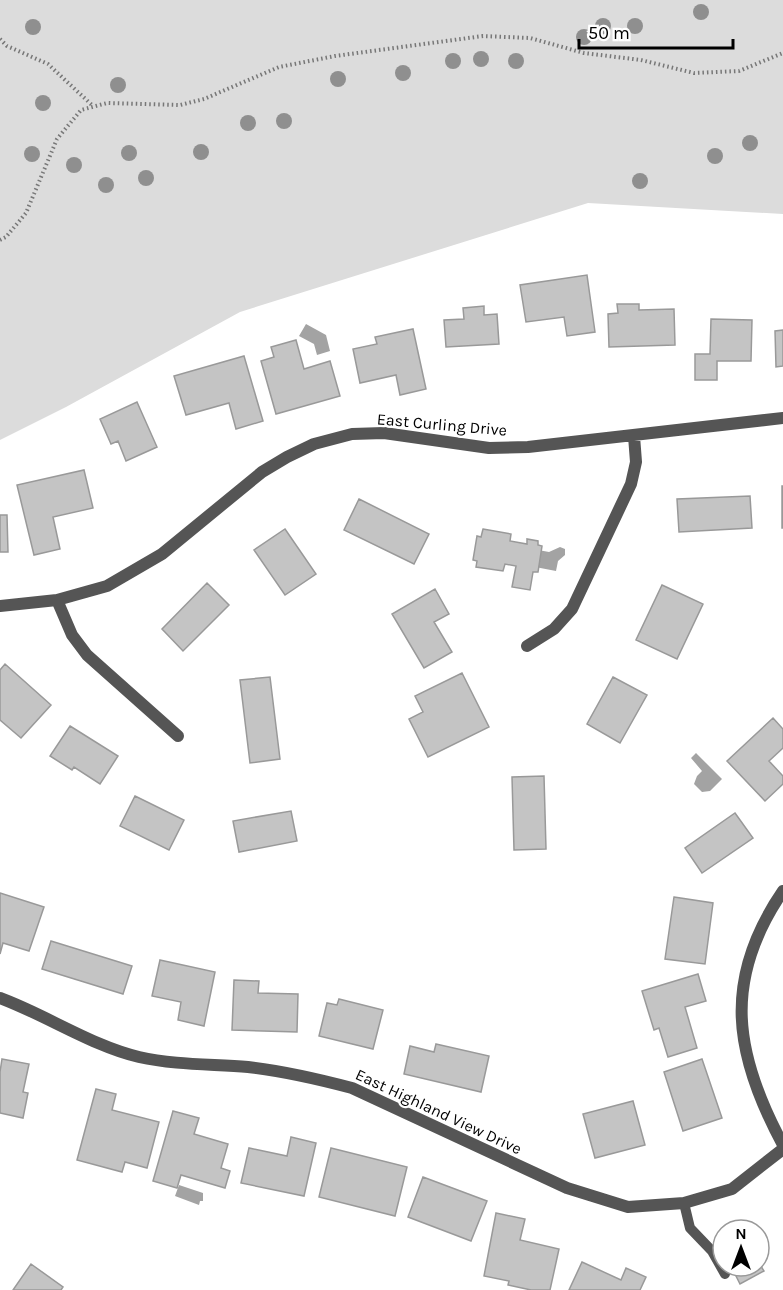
<svg xmlns="http://www.w3.org/2000/svg" width="783" height="1290" font-family="Karla,sans-serif">
  <rect width="100%" height="100%" fill="#fff"/>
  <path fill="#dcdcdc" d="M0 0H783V214L588 203 240 312 66 407 0 440Z"/>
  <path fill="#a3a3a3" d="M306 324 326 335 330 351 317 355 314 344 299 336Z
    M560 547 565 549V555L558 561 556 571 530 566 533 549 549 552Z
    M696 753 722 779 710 791 702 792 694 784 697 776 702 771 691 758Z
    M179 1185 203 1193V1201H200L199 1205 175 1196Z"/>
  <path fill="#c4c4c4" stroke="#999" stroke-width="1.5" d="M587 275 595 332 567 336 564 317 526 322 520 285Z
    M617 304H639V310L674 309 675 345 609 347 608 314 618 313Z
    M484 306V315L497 314 499 344 446 347 444 320 464 319 463 308Z
    M711 319 752 320 751 361H717V380H695V354H710Z
    M413 329 426 389 400 395 396 375 360 383 353 349 377 344 375 337Z
    M783 330V366L776 367 775 331Z
    M296 340 304 369 330 361 340 396 276 414 261 361 274 357 271 347Z
    M244 356 263 421 236 429 229 403 186 415 174 376Z
    M137 402 157 447 126 461 118 441 111 444 100 419Z
    M84 470 93 508 53 517 60 549 34 555 17 485Z
    M782 486H783V528H782Z
    M750 496 752 528 679 532 677 499Z
    M359 499 429 534 414 564 344 530Z
    M0 515H7L8 552H0Z
    M285 529 316 574 285 595 254 550Z
    M483 529 511 534 510 541 527 544V539L538 541V545L542 546 538 572H533L530 590 512 587 516 566 505 564 503 571 476 567 477 561 473 560 477 536 481 537Z
    M207 583 229 605 183 651 162 629Z
    M662 585 703 604 677 659 636 640Z
    M435 589 449 614 434 622 452 652 424 668 392 614Z
    M5 664 51 705 21 738 0 720V670Z
    M462 673 489 727 428 757 409 719 423 712 415 696Z
    M270 677 280 759 250 763 240 680Z
    M613 677 647 695 620 743 587 724Z
    M773 718 783 729V748L769 761 783 776V784L765 801 727 761Z
    M70 726 118 756 100 784 74 767 72 770 50 756Z
    M544 776 546 849 514 850 512 777Z
    M135 796 184 820 169 850 120 826Z
    M291 811 297 841 239 852 233 821Z
    M735 813 753 838 702 873 685 848Z
    M0 893 44 907 29 951 3 943 0 954Z
    M674 897 713 903 705 964 665 959Z
    M51 941 132 966 123 994 42 969Z
    M160 960 215 972 204 1026 178 1020 181 1002 152 996Z
    M698 974 706 1001 685 1007 697 1048 668 1057 659 1028 654 1030 642 991Z
    M234 980 259 981 258 993 298 994 297 1032 232 1030Z
    M339 999 383 1010 373 1049 319 1036 327 1003 337 1005Z
    M436 1044 489 1056 481 1092 404 1074 410 1046 434 1052Z
    M2 1059 29 1064 23 1092 28 1093 23 1118 0 1113V1072Z
    M702 1059 722 1118 683 1131 664 1072Z
    M96 1089 116 1094 112 1110 159 1122 147 1168 125 1162 122 1172 77 1160Z
    M633 1101 645 1145 595 1158 583 1114Z
    M173 1111 199 1118 194 1134 228 1144 221 1168 230 1171 225 1188 181 1175 177 1188 153 1181Z
    M291 1137 316 1143 304 1196 241 1183 249 1148 287 1156Z
    M331 1148 407 1167 395 1216 319 1197Z
    M423 1177 487 1201 471 1241 408 1217Z
    M496 1213 525 1219 520 1240 559 1249 550 1290H531L508 1285 509 1281 484 1276Z
    M582 1262 621 1280 626 1268 646 1277 640 1290H569Z
    M759 1263 764 1271 740 1284 731 1266H759Z
    M31 1264 63 1287 61 1290H13Z"/>
  <g fill="none" stroke-linecap="round" stroke-linejoin="round">
    <path stroke="#777" stroke-width="4" stroke-dasharray="1.5 3" stroke-linecap="butt" d="M0 39 7 46 48 64 93 106
      M0 240 6 237 26 213 57 139 81 110 107 103 180 105 204 99 279 67 335 56 483 36 530 38 584 53 641 60 694 73 739 71 783 53"/>
    <path stroke="#555" stroke-width="10" d="M684 1203 690 1228 712 1251 725 1274"/>
    <path stroke="#555" stroke-width="12" d="M57 600 72 635 87 655 178 736
      M0 606 57 600 107 586 162 554 262 472 287 457 314 444 352 434 384 433 489 448 528 447 783 418
      M527 646 554 629 572 609 631 484 636 462 634 436
      M783 891C722 980 734 1054 783 1145
      M0 998C46 1015 92 1046 139 1057 175 1065 212 1064 248 1067 283 1071 318 1079 352 1088L567 1188 628 1207 684 1203 732 1189 783 1149"/>
  </g>
  <g fill="#8f8f8f">
    <circle cx="701" cy="12" r="8"/>
    <circle cx="603" cy="26" r="8"/>
    <circle cx="635" cy="26" r="8"/>
    <circle cx="33" cy="27" r="8"/>
    <circle cx="584" cy="37" r="8"/>
    <circle cx="481" cy="59" r="8"/>
    <circle cx="453" cy="61" r="8"/>
    <circle cx="516" cy="61" r="8"/>
    <circle cx="403" cy="73" r="8"/>
    <circle cx="338" cy="79" r="8"/>
    <circle cx="118" cy="85" r="8"/>
    <circle cx="43" cy="103" r="8"/>
    <circle cx="284" cy="121" r="8"/>
    <circle cx="248" cy="123" r="8"/>
    <circle cx="750" cy="143" r="8"/>
    <circle cx="201" cy="152" r="8"/>
    <circle cx="129" cy="153" r="8"/>
    <circle cx="32" cy="154" r="8"/>
    <circle cx="715" cy="156" r="8"/>
    <circle cx="74" cy="165" r="8"/>
    <circle cx="146" cy="178" r="8"/>
    <circle cx="640" cy="181" r="8"/>
    <circle cx="106" cy="185" r="8"/>
  </g>
  <g text-anchor="middle" stroke-width="4.5" stroke-linejoin="round" paint-order="stroke">
    <g font-size="16" fill="#000" stroke="#fff">
      <text transform="translate(442 424) rotate(5)" y="6">East Curling Drive</text>
      <text transform="translate(439 1111) rotate(25)" y="6">East Highland View Drive</text>
    </g>
  </g>
  <g transform="translate(741 1248)"><circle r="28" fill="#ffffff" stroke="#999999" stroke-width="1.5"/>
  <path d="M0-4.5L10 22L0 15L-10 22Z" fill="#000000"/>
  <text y="-9" font-size="16" font-weight="bold" text-anchor="middle" fill="#000000">N</text>
  </g>
  <path d="M579 39v9h154v-9" fill="none" stroke="#000000" stroke-width="3"/>
  <text x="588" y="39" font-size="18" fill="#000000" stroke="#ffffff" stroke-width="4.5" paint-order="stroke">50 m</text>
</svg>
